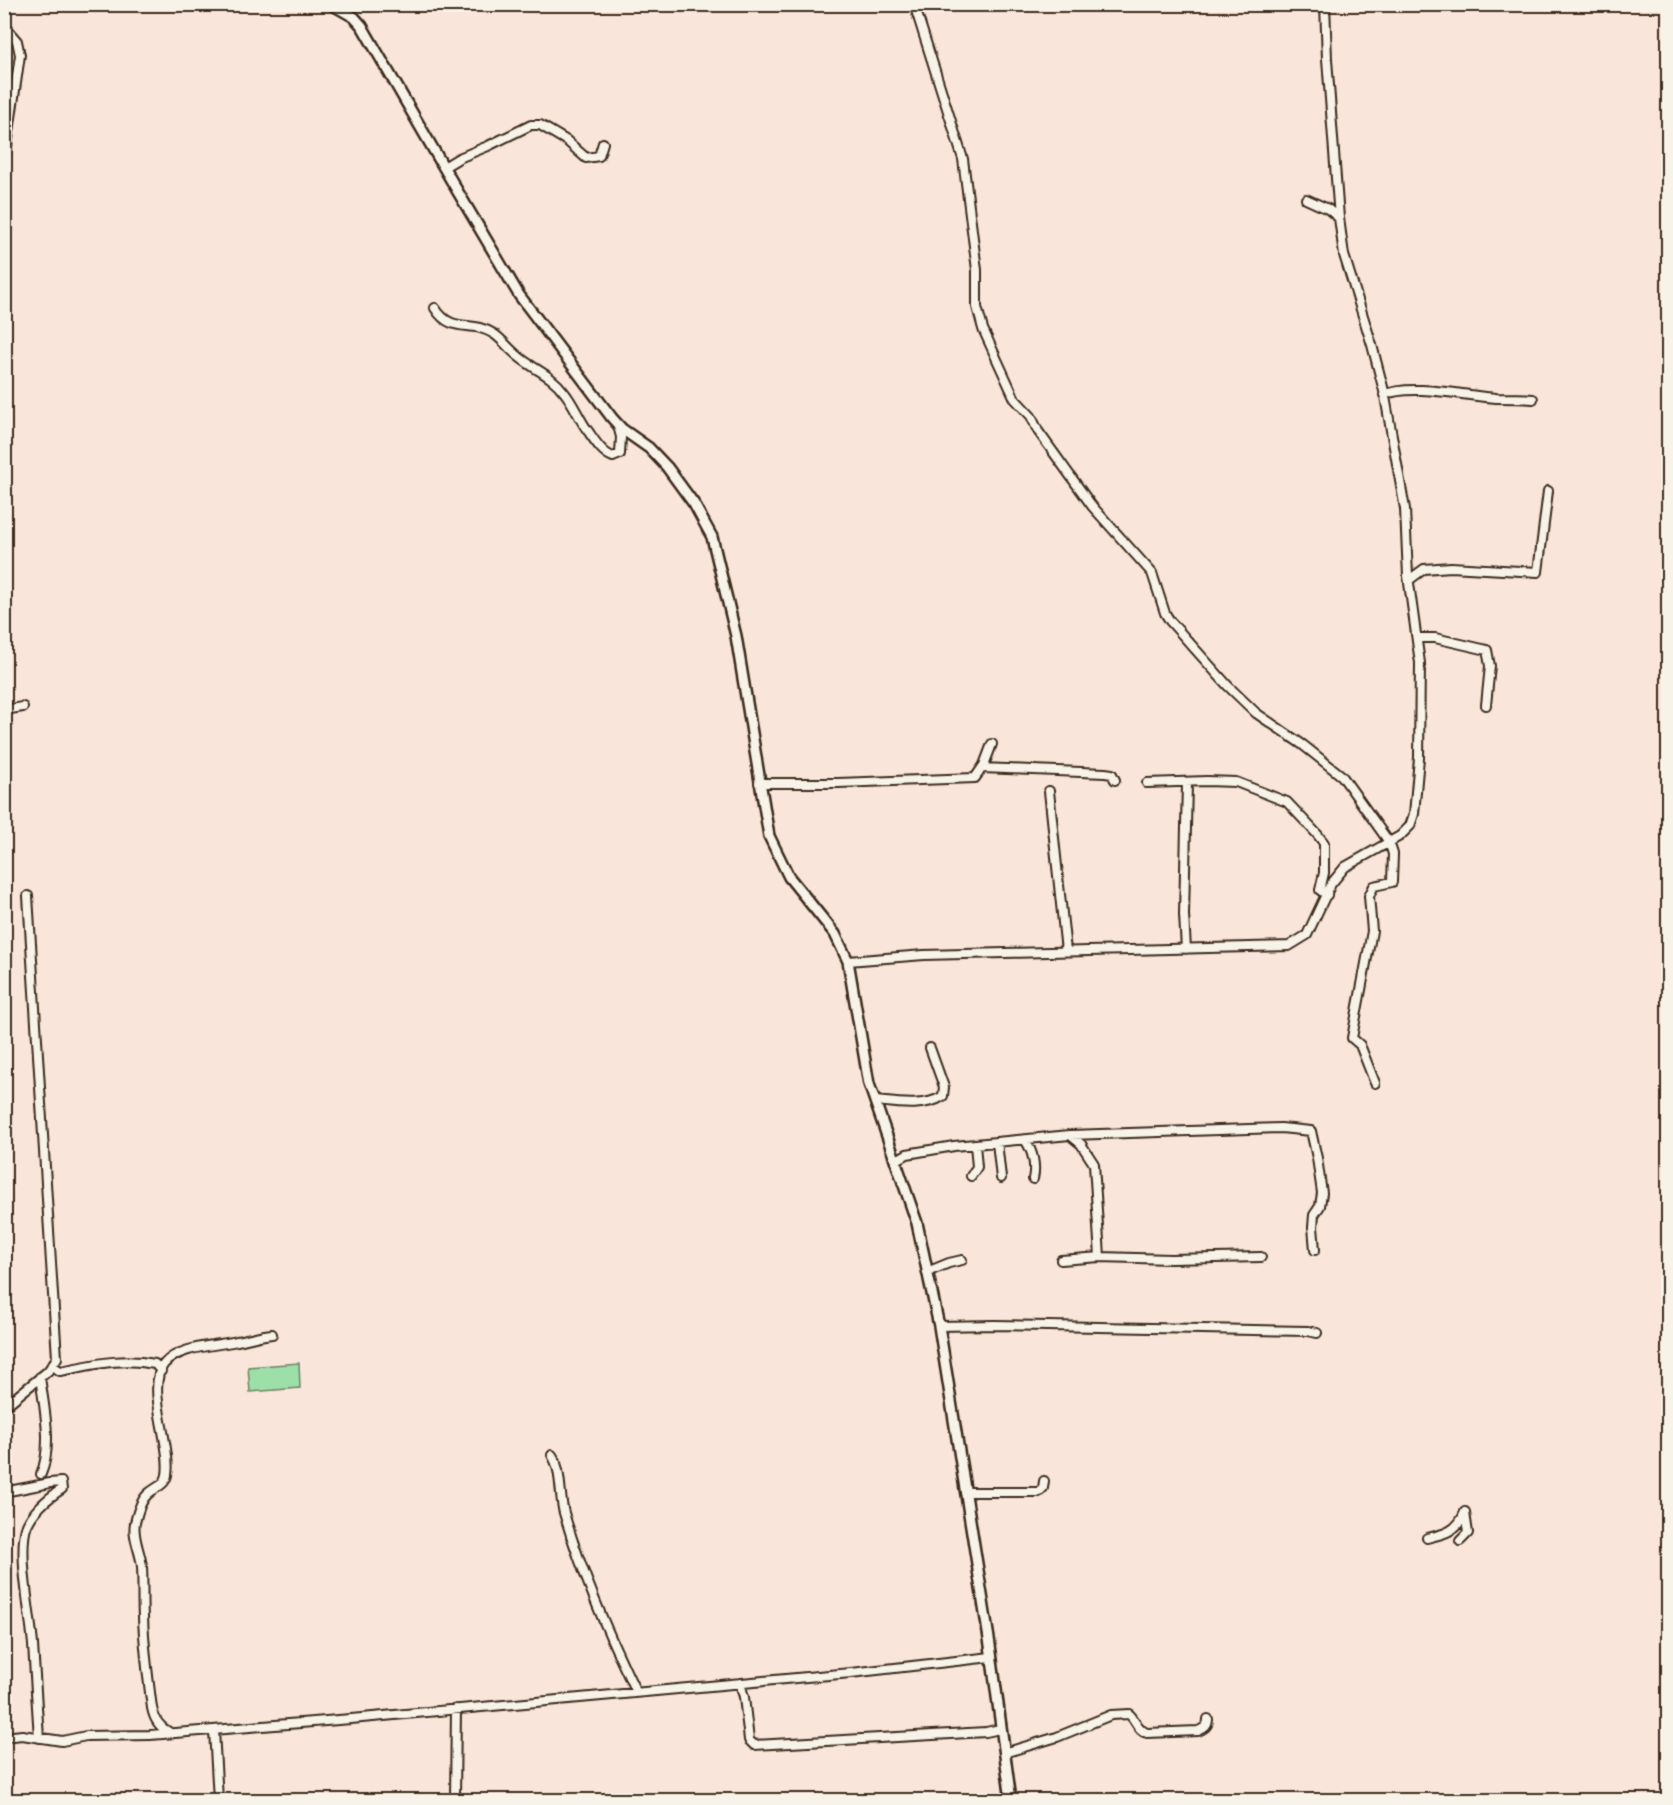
<svg xmlns="http://www.w3.org/2000/svg" width="1673" height="1805" font-family="'Playpen Sans',sans-serif">
  <rect width="100%" height="100%" fill="#f9e5d9"/>
  <filter id="ink" filterUnits="userSpaceOnUse"><feTurbulence type="fractalNoise" baseFrequency=".0167" numOctaves="2"/><feDisplacementMap in="SourceGraphic" scale="12" xChannelSelector="R" yChannelSelector="G"/><feConvolveMatrix kernelMatrix="1 2 1 2 8 2 1 2 1" color-interpolation-filters="sRGB"/></filter>
  <g filter="url(#ink)">
    <path fill="#9ddfa9" stroke="#6c8464" stroke-width="1.5" d="M299 1363 300 1388 250 1392 248 1367Z"/>
    <g fill="none" stroke-linecap="round" stroke-linejoin="round">
      <g stroke="#3b2a1e" stroke-width="12">
        <path id="minor" d="M914 4 963 159 977 270V307L983 329 1015 399 1031 416 1038 431 1092 506 1152 573 1165 613 1170 621 1228 686 1256 713 1303 745 1342 776 1389 842 1393 854 1392 882 1374 886 1369 896 1372 931 1352 1038 1360 1045 1375 1083
          M1325 4 1327 59 1339 218
          M4 26 17 41 20 55 4 167
          M444 167 459 158 488 146 531 125H540L567 141 586 158 599 156 603 143
          M435 308C452 335 471 319 494 334 503 340 509 349 518 356 533 369 552 375 564 392 574 404 579 419 588 431 595 441 602 453 613 457L620 454 621 437 618 426
          M1384 395C1410 383 1466 396 1496 398 1508 398 1521 398 1533 399
          M1409 580 1424 569 1451 567 1538 572 1548 491
          M1417 638H1435L1487 650 1490 666 1486 705
          M4 710 23 707
          M982 768 1105 773 1112 774 1115 780
          M759 783H838L975 778 984 765 992 744
          M1147 783 1207 781 1236 782 1287 802 1317 834 1324 843V873L1320 890 1327 895
          M1049 791 1066 951
          M1186 949 1184 915 1187 783
          M848 961 924 955 1289 946 1307 935 1331 884 1345 867 1400 836 1410 826 1414 814 1419 758 1420 663 1408 576 1405 509 1384 391 1372 345 1344 255 1339 218 1328 209 1306 199
          M875 1101C896 1103 925 1108 943 1096L944 1087 930 1048
          M1070 1135 1281 1128 1311 1131 1317 1158 1322 1193 1320 1206 1314 1215 1313 1227 1315 1250
          M1025 1140C1033 1151 1036 1166 1033 1179
          M997 1142 1001 1178
          M895 1161 907 1154 954 1146 1070 1135 1081 1144 1094 1164 1100 1257 1061 1260
          M971 1176 977 1167 975 1144
          M1100 1257 1171 1259 1261 1257
          M927 1272 949 1263 962 1260
          M939 1326 994 1325 1308 1331 1317 1333
          M53 1366 60 1371C93 1365 120 1357 155 1364L161 1371
          M40 1377C44 1407 53 1445 41 1474
          M4 1407 48 1371 57 1358 28 896
          M552 1455C562 1470 559 1495 564 1513 582 1574 608 1634 636 1692
          M4 1492 50 1483 61 1482 62 1489C48 1498 34 1510 27 1525 17 1550 31 1617 33 1645 35 1676 37 1707 39 1738
          M965 1492H1039L1043 1488 1044 1481
          M1427 1538C1445 1534 1458 1531 1465 1512
          M1460 1541 1468 1533 1465 1513
          M740 1683 744 1697 749 1740 754 1745 986 1732 1000 1729
          M214 1730 218 1800
          M169 1732C159 1727 154 1719 152 1708 148 1678 144 1647 143 1617 142 1601 143 1584 142 1567 141 1553 132 1537 135 1523 137 1514 141 1500 148 1494 155 1487 165 1486 167 1475 172 1445 145 1387 164 1364 179 1346 215 1346 237 1341 249 1339 260 1335 272 1334
          M4 1737 22 1735 62 1741 86 1736 150 1735 351 1719 851 1673 991 1657
          M1004 1753 1057 1737 1111 1715 1129 1714C1136 1720 1138 1731 1147 1733L1198 1731C1205 1728 1208 1726 1208 1719
          M455 1800 456 1709"/>
      </g>
      <g stroke="#3b2a1e" stroke-width="14">
        <path id="tertiary" d="M331 4 354 17 362 26 458 192 519 295 612 418 622 429 649 448 667 467 694 504 712 537 736 636 769 836 789 877 835 934 848 961 869 1084 917 1223 939 1326 990 1645 1011 1800"/>
      </g>
      <use href="#minor" stroke="#f7f3e8" stroke-width="8"/>
      <use href="#tertiary" stroke="#f7f3e8" stroke-width="9"/>
    </g>
  </g>
  <rect width="1673" height="1805" fill="none" stroke="#f7f3e8" stroke-width="24"/>
  <rect x="12" y="12" width="1649" height="1781" fill="none" stroke="#3b2a1e" stroke-width="2" filter="url(#ink)"/>
</svg>
